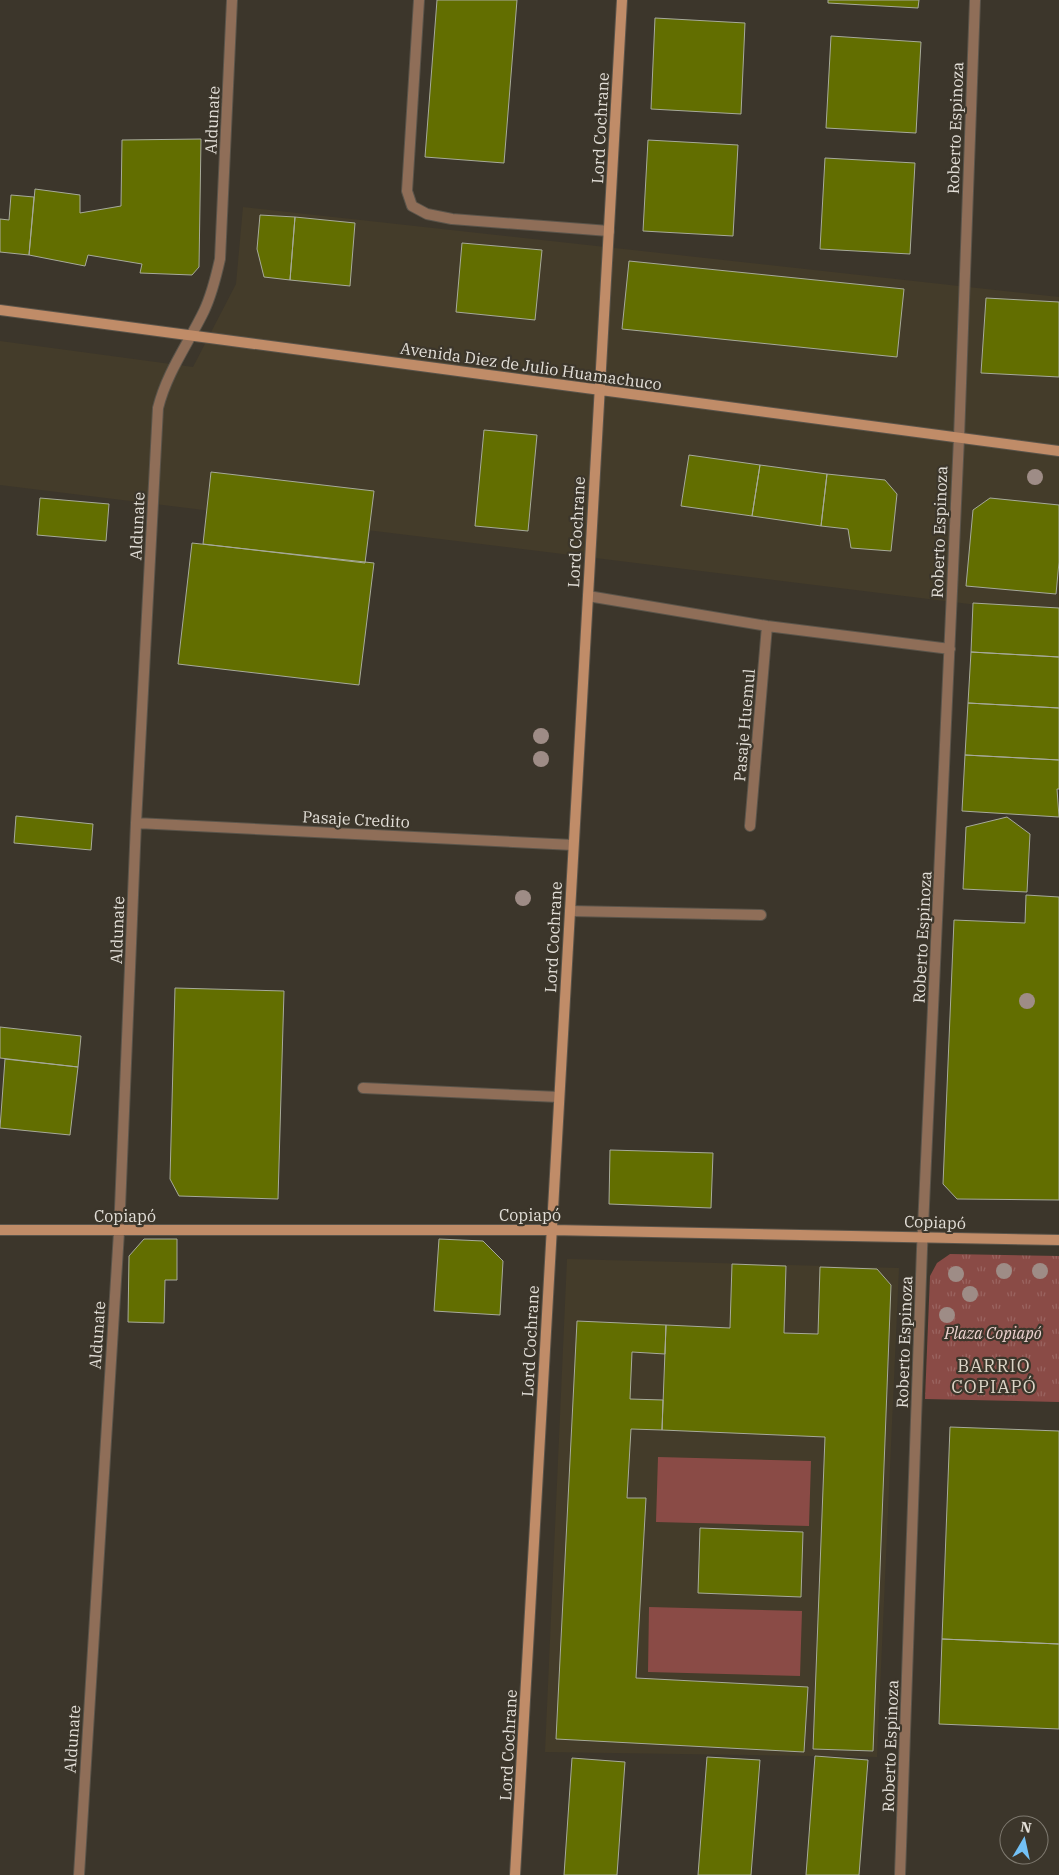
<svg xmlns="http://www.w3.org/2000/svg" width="1059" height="1875" font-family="'IBM Plex Serif',serif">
  <defs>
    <pattern id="park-tufts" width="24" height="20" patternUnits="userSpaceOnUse" patternTransform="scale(1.25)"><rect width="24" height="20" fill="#8a4b46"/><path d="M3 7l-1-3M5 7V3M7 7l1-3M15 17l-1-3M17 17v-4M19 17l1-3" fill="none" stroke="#9a6460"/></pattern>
  </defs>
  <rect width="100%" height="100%" fill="#3c362b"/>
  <path fill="#443c2a" d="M243 207 1059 297V615L0 485V341L193 367 236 284Z
    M567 1259 899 1268 877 1757 545 1752Z"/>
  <path fill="url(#park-tufts)" d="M950 1254 1059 1256V1402L925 1399 930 1276 937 1263Z"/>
  <path fill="#8a4b46" d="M658 1457 811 1461 809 1526 656 1522Z
    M649 1607 802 1611 800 1676 648 1672Z"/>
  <path fill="#626e00" stroke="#a7aa9b" d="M437 0H517L504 163 425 157Z
    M828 0H919L918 8 828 3Z
    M655 18 745 23 741 114 651 109Z
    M831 36 921 42 916 133 826 128Z
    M201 139 199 267 192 275 140 273 142 264 88 255 85 266 29 255 35 189 80 195V213L121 206 122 140Z
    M648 140 738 145 733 236 643 231Z
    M825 158 915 163 910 254 820 249Z
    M11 195 34 197 29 255 0 252V219L9 220Z
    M260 215 295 217 290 280 264 277 257 249Z
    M295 217 355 223 350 286 290 280Z
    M462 243 542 250 535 320 456 312Z
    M629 261 904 289 897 357 622 329Z
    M986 298 1059 302V377L981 373Z
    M484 430 537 435 528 531 475 526Z
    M689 455 760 465 752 516 681 506Z
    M760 465 827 474 821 526 752 516Z
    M211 472 374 491 365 563 203 544Z
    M827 474 885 480 897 494 891 551 851 548 848 529 821 526Z
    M40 498 109 504 106 541 37 535Z
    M990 498 1059 505V562L1056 594 966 586 973 510Z
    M192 543 374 563 359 685 178 664Z
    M973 603 1059 608V657L971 652Z
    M971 652 1059 657V708L968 703Z
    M968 703 1059 708V760L965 755Z
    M965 755 1059 760V789H1057L1059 817 962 811Z
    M16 816 93 824 91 850 14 843Z
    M1007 817 1030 834 1027 892 963 889 966 827Z
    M1026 895 1059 897V1200L957 1199 943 1184 954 920 1025 923Z
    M175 988 284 991 278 1199 179 1196 170 1179Z
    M0 1027 81 1036 78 1067 0 1058Z
    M5 1059 78 1067 70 1135 0 1128Z
    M610 1150 713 1153 711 1208 609 1204Z
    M144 1239H177V1280H165L164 1323 128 1322 129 1256Z
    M439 1239 483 1241 503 1261 500 1315 434 1311Z
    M732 1264 786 1266 784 1333 818 1334 820 1267 877 1269 891 1285 873 1751 813 1749 825 1437 662 1430 666 1325 730 1328Z
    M577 1321 666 1325 665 1354 632 1352 630 1399 663 1400 662 1430 631 1429 627 1498H646L636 1678 808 1687 804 1752 556 1739Z
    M950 1427 1059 1431V1644L942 1639Z
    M700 1528 803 1532 801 1597 698 1593Z
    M942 1639 1059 1644V1729L939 1724Z
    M815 1756 868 1760 859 1875H806Z
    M707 1757 760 1760 751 1875H698Z
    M572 1758 625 1762 617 1875H564Z"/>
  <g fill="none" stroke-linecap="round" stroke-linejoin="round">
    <g stroke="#5a544a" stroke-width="12">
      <path id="lane" d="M419 0 407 191 412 206 427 214 452 219 609 231
        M363 1088 559 1097"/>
    </g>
    <g stroke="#5a544a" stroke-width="12">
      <path id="street" d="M588 596 767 626 950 649
        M136 823 573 845
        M750 826 767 626
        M570 911 761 915
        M79 1875 119 1232 136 823 158 408C167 372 188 344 204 311 212 294 216 277 220 259L232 0
        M900 1875 922 1249 959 438 975 0"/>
    </g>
    <g stroke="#5a544a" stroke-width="12">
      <path id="secondary" d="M0 310 1059 451
        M0 1230H552L1059 1240
        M515 1875 622 0"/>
    </g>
    <use href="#lane" stroke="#8f6e58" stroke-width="10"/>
    <use href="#street" stroke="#8f6e58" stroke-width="10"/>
    <use href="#secondary" stroke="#c08c68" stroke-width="10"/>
  </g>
  <g fill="#9e8c86">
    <circle cx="1035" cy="477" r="8"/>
    <circle cx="541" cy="736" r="8"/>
    <circle cx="541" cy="759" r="8"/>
    <circle cx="523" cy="898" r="8"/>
    <circle cx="1027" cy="1001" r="8"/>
    <circle cx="1004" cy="1271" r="8"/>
    <circle cx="1040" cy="1271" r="8"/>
    <circle cx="956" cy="1274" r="8"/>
    <circle cx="970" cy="1294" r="8"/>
    <circle cx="947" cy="1315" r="8"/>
  </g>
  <g text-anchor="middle" stroke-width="4.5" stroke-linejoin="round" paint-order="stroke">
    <g font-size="16" fill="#e3dfd8" stroke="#3c362b">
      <text transform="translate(212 120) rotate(-87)" y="6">Aldunate</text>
      <text transform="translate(600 128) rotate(-87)" y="6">Lord Cochrane</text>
      <text transform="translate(955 128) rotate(-88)" y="6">Roberto Espinoza</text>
      <text transform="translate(531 366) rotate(8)" y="6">Avenida Diez de Julio Huamachuco</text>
      <text transform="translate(137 526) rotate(-87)" y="6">Aldunate</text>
      <text transform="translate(576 532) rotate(-87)" y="6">Lord Cochrane</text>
      <text transform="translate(939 532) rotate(-88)" y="6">Roberto Espinoza</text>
      <text transform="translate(744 725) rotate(-85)" y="6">Pasaje Huemul</text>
      <text transform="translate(356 819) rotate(3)" y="6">Pasaje Credito</text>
      <text transform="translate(117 930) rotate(-88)" y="6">Aldunate</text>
      <text transform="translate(553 937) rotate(-87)" y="6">Lord Cochrane</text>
      <text transform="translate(922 937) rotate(-87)" y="6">Roberto Espinoza</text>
      <text x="530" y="1221">Copiapó</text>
      <text x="125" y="1222">Copiapó</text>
      <text transform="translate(935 1222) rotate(2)" y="6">Copiapó</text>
      <text transform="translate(97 1335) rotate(-86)" y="6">Aldunate</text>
      <text transform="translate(530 1341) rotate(-87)" y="6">Lord Cochrane</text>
      <text transform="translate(904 1342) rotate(-88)" y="6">Roberto Espinoza</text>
      <text transform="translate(72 1739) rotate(-86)" y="6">Aldunate</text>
      <text transform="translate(508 1745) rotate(-87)" y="6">Lord Cochrane</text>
      <text transform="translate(890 1746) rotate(-88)" y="6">Roberto Espinoza</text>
    </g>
    <g font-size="16" font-style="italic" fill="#eed3d1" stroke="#3c362b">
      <text x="993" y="1339">Plaza Copiapó</text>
    </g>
    <g font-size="18" letter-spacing="1" fill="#dcd5c7" stroke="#3c362b">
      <text x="994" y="1372">BARRIO<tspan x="994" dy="21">COPIAPÓ</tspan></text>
    </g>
  </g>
  <g transform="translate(1024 1840) rotate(9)"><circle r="24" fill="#3c362b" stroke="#7f7a70"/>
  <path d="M0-4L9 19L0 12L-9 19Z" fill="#73c1f6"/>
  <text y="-8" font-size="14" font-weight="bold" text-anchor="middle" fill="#e3dfd8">N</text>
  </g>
</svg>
